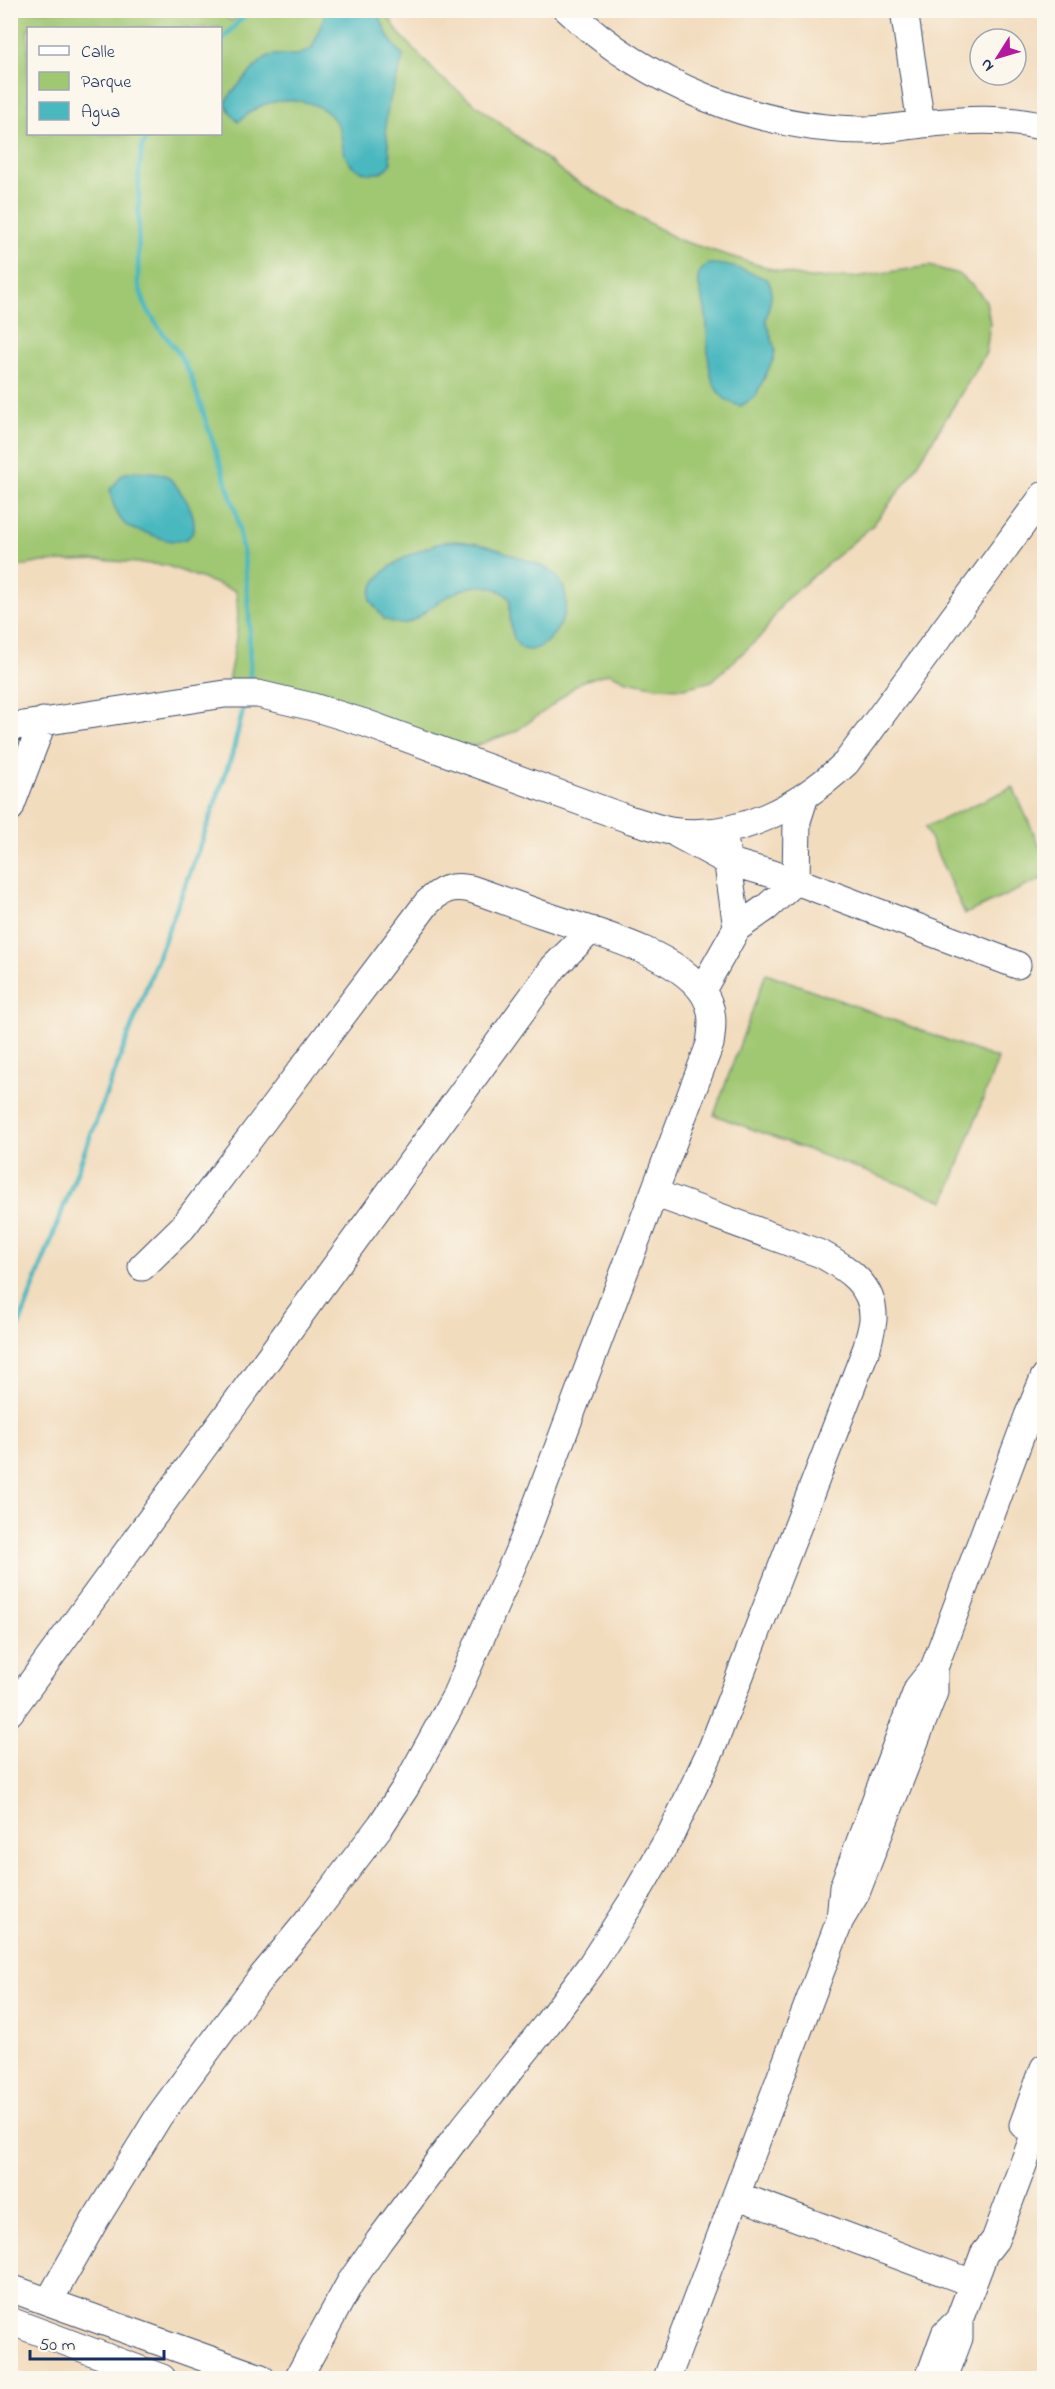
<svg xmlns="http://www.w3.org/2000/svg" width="1055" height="2389" font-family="'Indie Flower',sans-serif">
  <rect width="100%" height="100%" fill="#fbf7ec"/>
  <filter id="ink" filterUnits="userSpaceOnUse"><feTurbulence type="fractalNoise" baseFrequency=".0167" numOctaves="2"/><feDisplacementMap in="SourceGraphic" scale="12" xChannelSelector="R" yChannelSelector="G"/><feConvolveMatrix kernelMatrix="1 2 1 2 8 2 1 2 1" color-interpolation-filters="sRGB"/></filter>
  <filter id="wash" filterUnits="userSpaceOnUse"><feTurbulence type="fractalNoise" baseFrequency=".008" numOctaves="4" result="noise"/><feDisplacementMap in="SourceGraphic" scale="24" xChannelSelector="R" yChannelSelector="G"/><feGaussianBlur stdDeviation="1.35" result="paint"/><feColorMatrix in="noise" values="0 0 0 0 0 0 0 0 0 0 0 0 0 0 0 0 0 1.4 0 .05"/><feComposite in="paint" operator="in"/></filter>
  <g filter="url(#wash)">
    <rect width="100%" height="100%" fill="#f2dcbe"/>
    <path fill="#a0c772" stroke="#5e7b68" stroke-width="1.5" fill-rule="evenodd" d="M218 10 231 21 243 11H385L398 32 439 76 572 179 679 240 781 272 809 278 855 277 930 266 958 274 974 287 986 301 990 323 986 353 912 474 873 525 784 601 763 634 712 681 684 688 658 687 627 681 609 673 580 682 549 708 516 731 475 746 456 744 228 682C234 649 241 625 236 591L165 565 99 560 42 562 11 568V11ZM28 28H220V134H28Z
      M1013 787 1044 856V878L965 914 925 827Z
      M766 973 998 1059 945 1201 714 1115Z"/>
    <path fill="#49b8bf" stroke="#32748e" stroke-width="1.5" d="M326 11H377L389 38 403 56C399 78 387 98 386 121 385 136 390 149 391 164 379 180 354 174 346 157 341 147 343 136 338 126 325 100 290 96 265 104 255 108 246 115 238 122 234 116 226 109 226 102 226 98 261 59 267 57 281 50 293 62 312 48Z
      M708 264C728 263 751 272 768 280L771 287V297L766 320 775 349 774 358 755 397 741 406C700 398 710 346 706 315 705 304 698 288 698 279 698 272 703 268 708 264Z
      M135 471C165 473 167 471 184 497 193 510 204 539 177 541 166 542 156 536 146 533 140 531 133 530 128 527 117 518 112 503 110 490L123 474Z
      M449 541C475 541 497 548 521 558 532 562 549 567 557 577 588 612 531 674 515 640 509 628 510 612 510 599 488 575 457 589 434 605 424 612 414 623 402 624 395 624 389 621 384 619L370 600C368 569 424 546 449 541Z"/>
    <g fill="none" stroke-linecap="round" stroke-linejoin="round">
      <path stroke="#49b8bf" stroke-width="5" d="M220 42 249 10
        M148 134 142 147 139 173 138 283 145 305 159 328 178 352 191 376 236 512 244 559 249 613 250 676 248 687
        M10 1349 201 843 232 755 245 702"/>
    </g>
  </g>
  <g filter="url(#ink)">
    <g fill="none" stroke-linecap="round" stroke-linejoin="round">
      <g stroke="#3b496c" stroke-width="29">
        <path id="minor" d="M568 10C647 84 758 130 867 130 885 130 904 126 922 124 962 120 1005 117 1044 127
          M904 10 921 124
          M10 727 225 694H258L313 707 365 723 631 820C644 823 658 829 671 831 737 841 799 807 846 763L1044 495
          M10 808 43 721
          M677 834 727 861 796 881 1017 965
          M725 844 737 928
          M702 990 737 928 767 907 796 881 797 821 805 796
          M934 1668 1028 1416 1044 1378
          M10 1712 554 967 591 930
          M1023 2125 1044 2068
          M736 2195 972 2283
          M10 2288 261 2378
          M49 2301 95 2220 159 2116 260 1979 308 1921 381 1825 405 1788 454 1699 523 1541 710 1044C713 1024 714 1008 702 991 673 951 587 930 541 914 518 906 495 897 471 889 451 885 442 889 427 903L183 1227 142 1267
          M959 2320 984 2254 995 2240 1044 2109
          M10 2321 162 2378
          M298 2378 350 2283 379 2241 461 2131 547 2024 591 1965 631 1903 671 1834 712 1748 867 1347C869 1338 872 1329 873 1320 875 1286 847 1268 821 1254L654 1193
          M667 2378 840 1920 856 1893 934 1692V1668L918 1688 885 1775 843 1887 840 1920
          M929 2378 945 2334 959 2320V2338L944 2378"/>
      </g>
      <use href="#minor" stroke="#fff" stroke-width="27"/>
    </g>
  </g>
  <rect width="1055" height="2389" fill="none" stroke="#fbf7ec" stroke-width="36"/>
  <rect x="27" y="27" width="195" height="108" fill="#fbf7ec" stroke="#a1a7b3" stroke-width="1.5"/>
  <rect x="39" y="46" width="30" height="9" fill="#ffffff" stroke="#a1a7b3" stroke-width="1.5"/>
  <text x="81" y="57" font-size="18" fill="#1b2f5e">Calle</text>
  <rect x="39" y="72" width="30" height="18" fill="#a0c772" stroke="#a1a7b3" stroke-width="1.5"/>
  <text x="81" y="87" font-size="18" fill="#1b2f5e">Parque</text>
  <rect x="39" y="102" width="30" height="18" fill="#49b8bf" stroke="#a1a7b3" stroke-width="1.5"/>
  <text x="81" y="117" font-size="18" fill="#1b2f5e">Agua</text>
  <g transform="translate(998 57) rotate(233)"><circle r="28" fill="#fbf7ec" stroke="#a1a7b3" stroke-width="1.5"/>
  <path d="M0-4.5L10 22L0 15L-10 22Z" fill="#b5179e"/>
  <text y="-9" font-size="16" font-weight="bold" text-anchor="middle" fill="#1b2f5e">N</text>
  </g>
  <path d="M30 2350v9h134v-9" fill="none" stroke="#1b2f5e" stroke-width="3"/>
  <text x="39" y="2350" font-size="18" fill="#1b2f5e" stroke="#fbf7ec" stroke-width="4.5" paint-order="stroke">50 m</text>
</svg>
